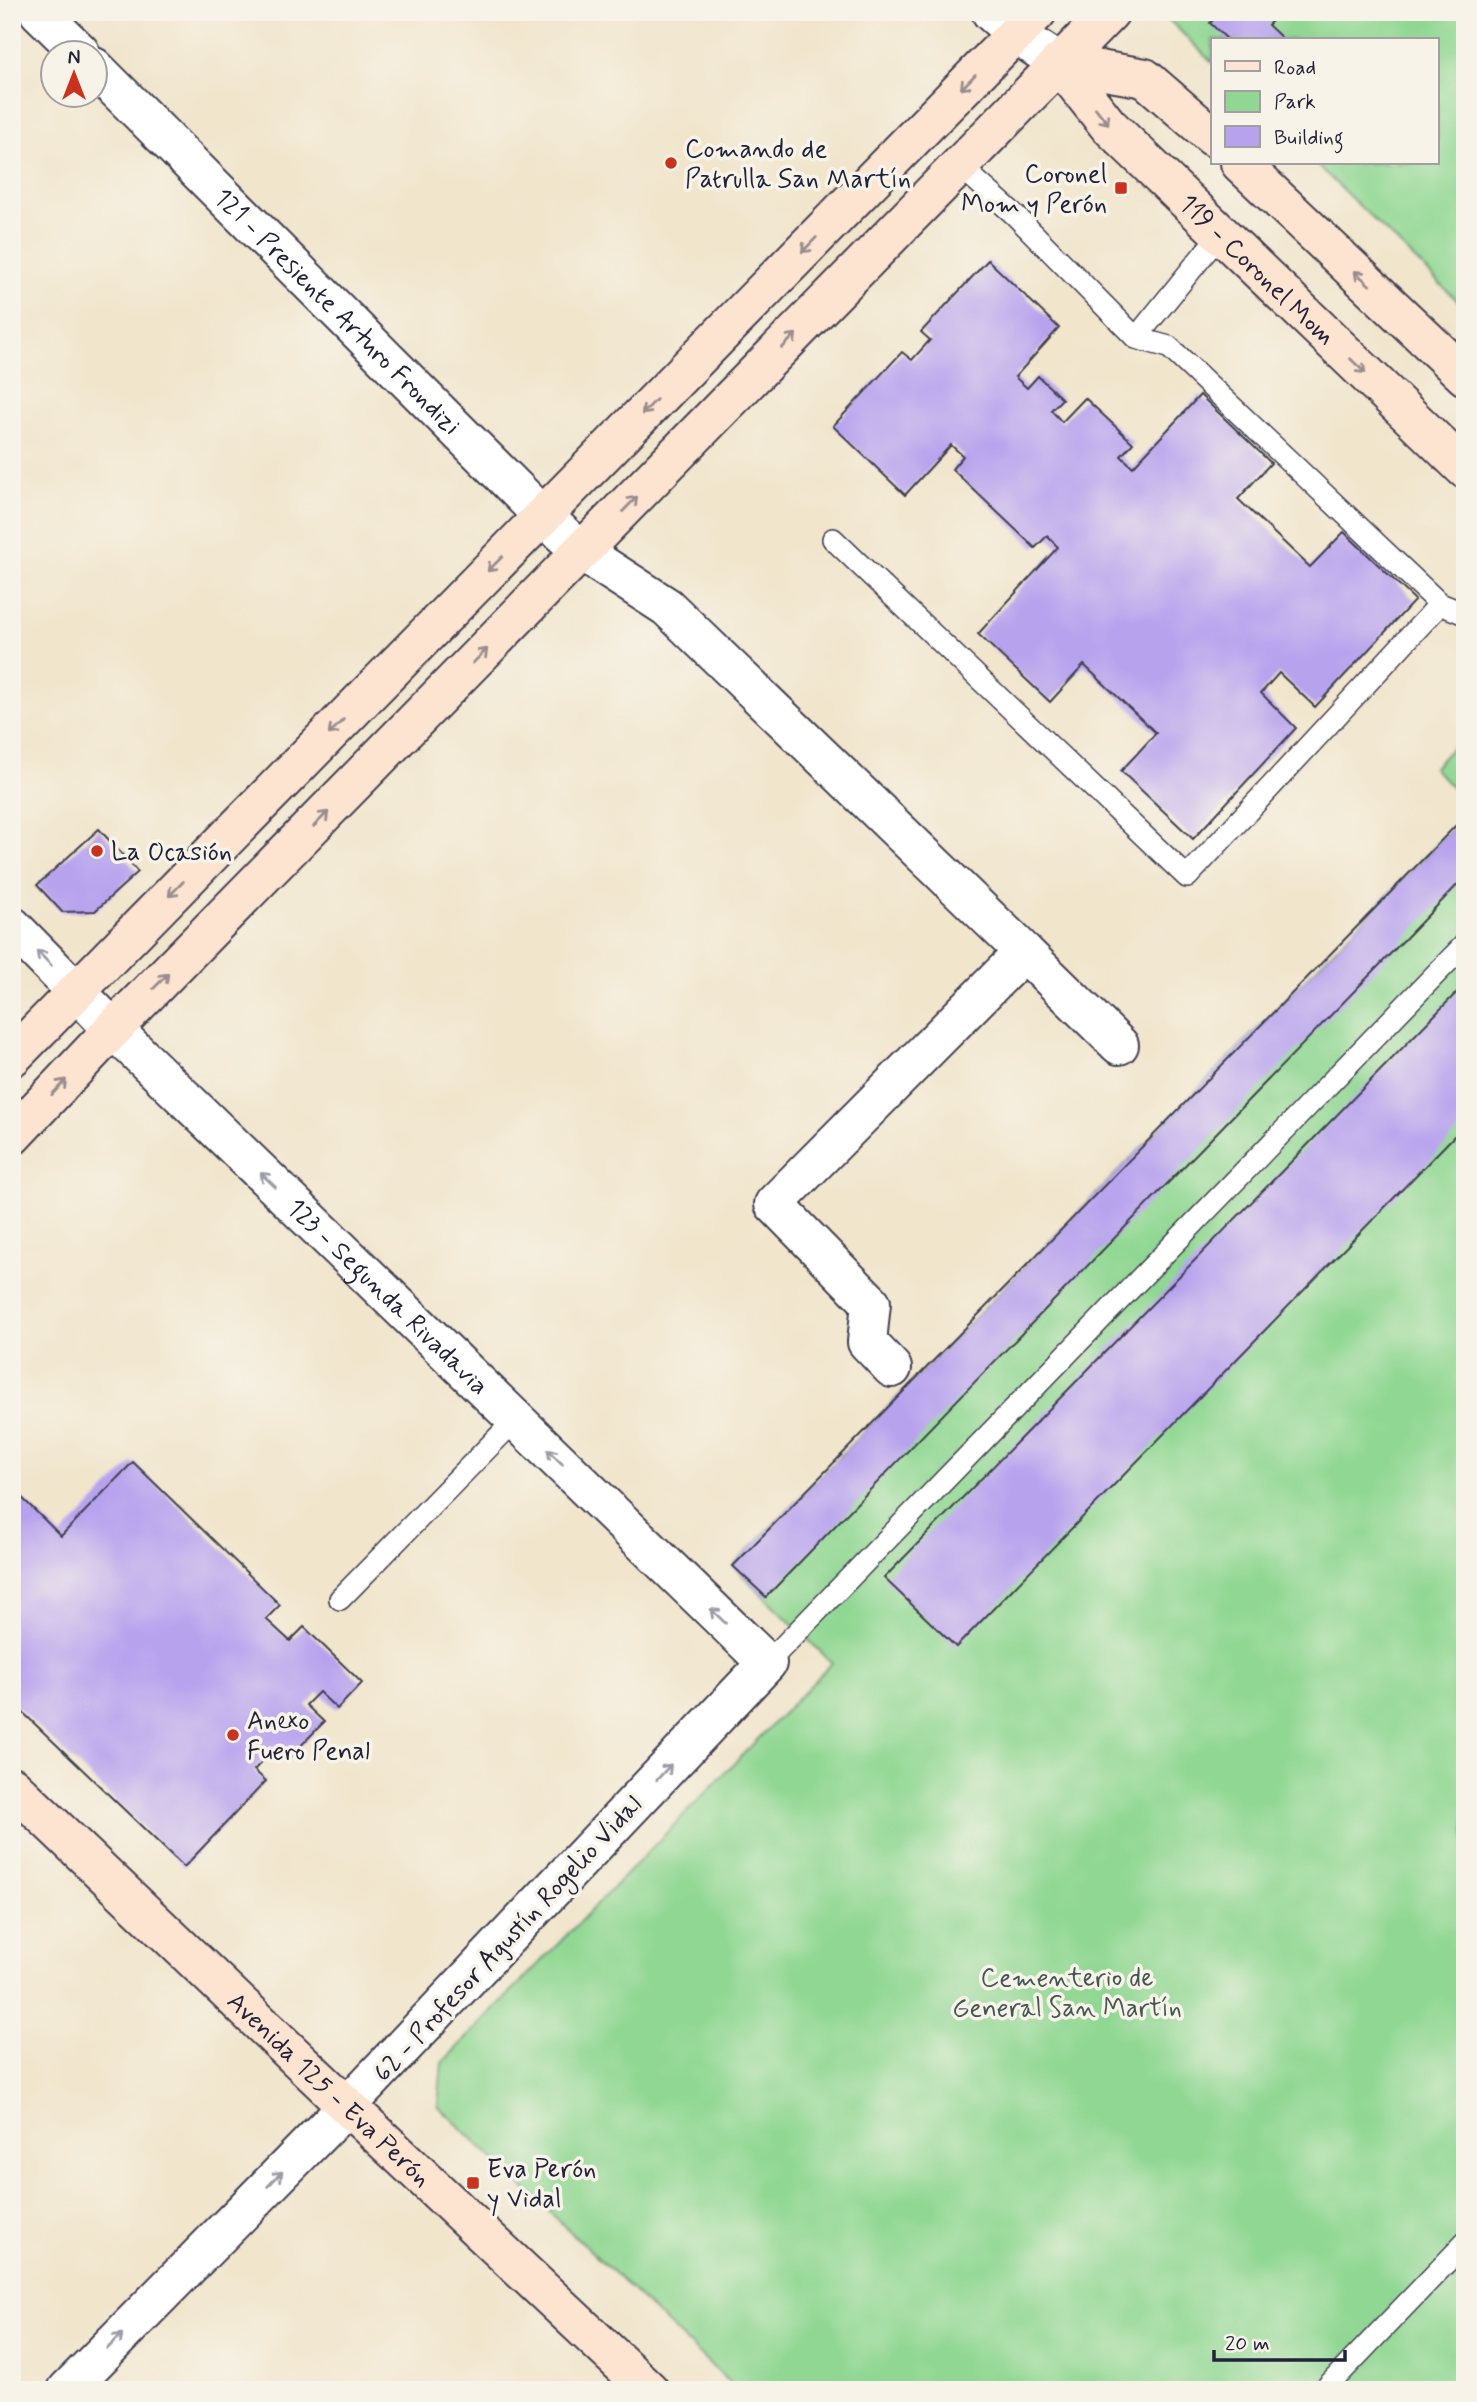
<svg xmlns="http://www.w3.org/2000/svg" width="1477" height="2402" font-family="Mynerve,sans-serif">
  <rect width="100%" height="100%" fill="#f7f3e8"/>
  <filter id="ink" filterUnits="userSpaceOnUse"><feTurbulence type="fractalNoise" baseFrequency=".0143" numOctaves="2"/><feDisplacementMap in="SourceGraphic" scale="14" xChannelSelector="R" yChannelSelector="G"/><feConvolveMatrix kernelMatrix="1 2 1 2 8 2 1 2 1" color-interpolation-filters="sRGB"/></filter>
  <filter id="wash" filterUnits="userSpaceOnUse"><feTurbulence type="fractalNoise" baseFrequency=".00686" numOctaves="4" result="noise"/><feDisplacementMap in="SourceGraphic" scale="28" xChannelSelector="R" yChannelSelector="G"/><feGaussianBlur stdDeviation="1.57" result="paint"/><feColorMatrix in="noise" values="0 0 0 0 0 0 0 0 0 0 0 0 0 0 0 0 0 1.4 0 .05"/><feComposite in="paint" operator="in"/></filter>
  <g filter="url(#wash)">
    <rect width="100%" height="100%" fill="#f1e5cc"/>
    <path fill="#8fd792" stroke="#587c66" stroke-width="2" d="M1175 12H1465V308L1315 163H1437V40H1213V63L1168 19Z
      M1465 734V800L1433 768Z
      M1465 816V2390H737L438 2106 442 2063 832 1663 733 1566Z"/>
    <g id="blocks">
      <path fill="#b7a2ee" d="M1221 12H1280L1268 25 1284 40H1228L1210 23Z
        M988 260 1059 328 1015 377 1027 388 1038 376 1062 399 1051 410 1062 422 1085 398 1133 443 1121 456 1133 467 1200 395 1271 463 1238 499 1310 567 1344 532 1415 600 1315 707 1279 673 1261 693 1296 728 1193 839 1121 771 1156 733 1084 665 1050 702 978 634 1058 547 1047 536 1035 548 952 469 963 456 951 445 905 495 833 426 902 352 912 360 930 340 921 332Z
        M1465 816V877L766 1597 733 1566Z
        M99 829 138 872 95 911 62 912 37 885Z
        M1465 984V1125L956 1647 884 1578Z
        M133 1462 280 1605 266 1619 290 1641 304 1627 362 1683 337 1709 319 1692 306 1705 324 1722 287 1760 274 1749 254 1770 266 1781 184 1867 12 1702V1488L61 1536Z"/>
    </g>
  </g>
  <g filter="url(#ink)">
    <use href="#blocks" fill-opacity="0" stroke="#413f51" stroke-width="2"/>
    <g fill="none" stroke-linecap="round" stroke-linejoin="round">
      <g stroke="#413f51" stroke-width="24">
        <path id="lane" d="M1136 338 1221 233
          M833 539 1187 877 1440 604 1169 347 1136 338 1015 215 960 166
          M1440 604 1465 614
          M340 1599 516 1419
          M767 1663 1465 944
          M1324 2390 1465 2243"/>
      </g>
      <g stroke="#413f51" stroke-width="42">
        <g id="street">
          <path d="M39 12 80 52"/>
          <path d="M991 12 1016 34 1059 63"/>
          <path id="s1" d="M94 67 543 516 582 552 667 607 1024 952 774 1204 871 1303 867 1342 892 1368"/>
          <path id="s2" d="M12 926 113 1029 767 1663 347 2106 67 2390"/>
          <path d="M1024 952 1119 1045"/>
        </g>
      </g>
      <g stroke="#413f51" stroke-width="42">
        <g id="secondary">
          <path id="s3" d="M1059 63 1108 125 1465 469"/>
          <path d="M1059 63 1145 78 1213 137"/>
          <path d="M1240 163 1465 376"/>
          <path d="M12 1057 1037 12"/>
          <path d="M12 1136 113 1029 1110 12"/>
          <path id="s4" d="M12 1786 347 2106 649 2390"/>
        </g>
      </g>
      <use href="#lane" stroke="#fff" stroke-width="21"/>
      <use href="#street" stroke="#fff" stroke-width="38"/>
      <use href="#secondary" stroke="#fde4d1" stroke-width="38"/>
    </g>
    <defs><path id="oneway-shaft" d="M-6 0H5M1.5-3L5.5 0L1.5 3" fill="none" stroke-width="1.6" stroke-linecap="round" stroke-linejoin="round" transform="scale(1.75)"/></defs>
    <g stroke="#9a8d8e">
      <use href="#oneway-shaft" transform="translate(968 82) rotate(134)"/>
      <use href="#oneway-shaft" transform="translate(1102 116) rotate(51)"/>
      <use href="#oneway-shaft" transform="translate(809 245) rotate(134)"/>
      <use href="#oneway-shaft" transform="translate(1362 278) rotate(-137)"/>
      <use href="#oneway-shaft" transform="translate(789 341) rotate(-46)"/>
      <use href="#oneway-shaft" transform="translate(1358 366) rotate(44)"/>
      <use href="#oneway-shaft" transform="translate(649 407) rotate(134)"/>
      <use href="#oneway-shaft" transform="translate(630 504) rotate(-46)"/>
      <use href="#oneway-shaft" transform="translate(495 564) rotate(135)"/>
      <use href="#oneway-shaft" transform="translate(480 656) rotate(-45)"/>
      <use href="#oneway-shaft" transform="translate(336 727) rotate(135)"/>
      <use href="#oneway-shaft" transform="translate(321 819) rotate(-45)"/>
      <use href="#oneway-shaft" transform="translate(176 889) rotate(135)"/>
      <use href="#oneway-shaft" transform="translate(161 981) rotate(-45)"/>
      <use href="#oneway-shaft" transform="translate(59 1087) rotate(-47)"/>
    </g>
    <g stroke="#9c9ca7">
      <use href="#oneway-shaft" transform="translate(44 958) rotate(-135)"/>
      <use href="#oneway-shaft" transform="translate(268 1180) rotate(-136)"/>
      <use href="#oneway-shaft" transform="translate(555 1457) rotate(-136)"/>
      <use href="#oneway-shaft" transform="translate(718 1616) rotate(-136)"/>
      <use href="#oneway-shaft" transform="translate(664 1772) rotate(-47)"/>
      <use href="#oneway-shaft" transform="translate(275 2179) rotate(-45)"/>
      <use href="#oneway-shaft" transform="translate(115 2341) rotate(-45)"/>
    </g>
  </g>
  <g fill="#c8321e" stroke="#f7f3e8" stroke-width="2.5">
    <circle cx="671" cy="163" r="7"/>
    <rect x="1114" y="181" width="14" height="14" rx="3.5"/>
    <circle cx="97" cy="851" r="7"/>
    <circle cx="233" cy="1735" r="7"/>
    <rect x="466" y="2176" width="14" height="14" rx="3.5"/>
  </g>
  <g text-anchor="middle" stroke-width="7" stroke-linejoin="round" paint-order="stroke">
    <g font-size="26" fill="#22223b" stroke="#f7f3e8" text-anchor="start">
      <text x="685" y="157">Comando de<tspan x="685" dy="30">Patrulla San Martín</tspan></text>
      <text x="1107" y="182" text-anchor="end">Coronel<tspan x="1107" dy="30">Mom y Perón</tspan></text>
      <text x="111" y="860">La Ocasión</text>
      <text x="247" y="1729">Anexo<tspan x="247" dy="30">Fuero Penal</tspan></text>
      <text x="487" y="2177">Eva Perón<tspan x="487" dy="30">y Vidal</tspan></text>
    </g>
    <g font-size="26" fill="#22223b" stroke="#f7f3e8">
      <text dy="9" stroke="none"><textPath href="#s3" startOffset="287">119 - Coronel Mom</textPath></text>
      <text dy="9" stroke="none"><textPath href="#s1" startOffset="345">121 - Presiente Arturo Frondizi</textPath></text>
      <text dy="9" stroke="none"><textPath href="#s2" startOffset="528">123 - Segunda Rivadavia</textPath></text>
      <text transform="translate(507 1938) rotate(-47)" y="9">62 - Profesor Agustín Rogelio Vidal</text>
      <text dy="9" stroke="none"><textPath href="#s4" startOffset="439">Avenida 125 - Eva Perón</textPath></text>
    </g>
    <g font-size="26" fill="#435855" stroke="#f7f3e8">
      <text x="1067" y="1986">Cementerio de<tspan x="1067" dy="30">General San Martín</tspan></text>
    </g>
  </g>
  <rect width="1477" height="2402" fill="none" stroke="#f7f3e8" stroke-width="42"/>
  <rect x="1211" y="38" width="228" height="126" fill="#f7f3e8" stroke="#a29fa3" stroke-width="2"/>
  <rect x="1225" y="61" width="35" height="10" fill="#fde4d1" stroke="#a29fa3" stroke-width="2"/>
  <text x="1274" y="74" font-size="21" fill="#22223b">Road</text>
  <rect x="1225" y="91" width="35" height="21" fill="#8fd792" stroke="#a29fa3" stroke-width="2"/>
  <text x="1274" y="108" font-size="21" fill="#22223b">Park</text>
  <rect x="1225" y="126" width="35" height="21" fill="#b7a2ee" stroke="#a29fa3" stroke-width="2"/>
  <text x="1274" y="144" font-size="21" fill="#22223b">Building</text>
  <g transform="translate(74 74)"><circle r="33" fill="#f7f3e8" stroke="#a29fa3" stroke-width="2"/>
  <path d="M0-5L12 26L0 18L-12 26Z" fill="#c8321e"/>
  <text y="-10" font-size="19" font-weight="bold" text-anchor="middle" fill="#22223b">N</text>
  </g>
  <path d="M1214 2350v10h131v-10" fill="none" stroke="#22223b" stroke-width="3.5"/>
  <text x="1225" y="2350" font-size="21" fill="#22223b" stroke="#f7f3e8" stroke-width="5" paint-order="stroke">20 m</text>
</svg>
